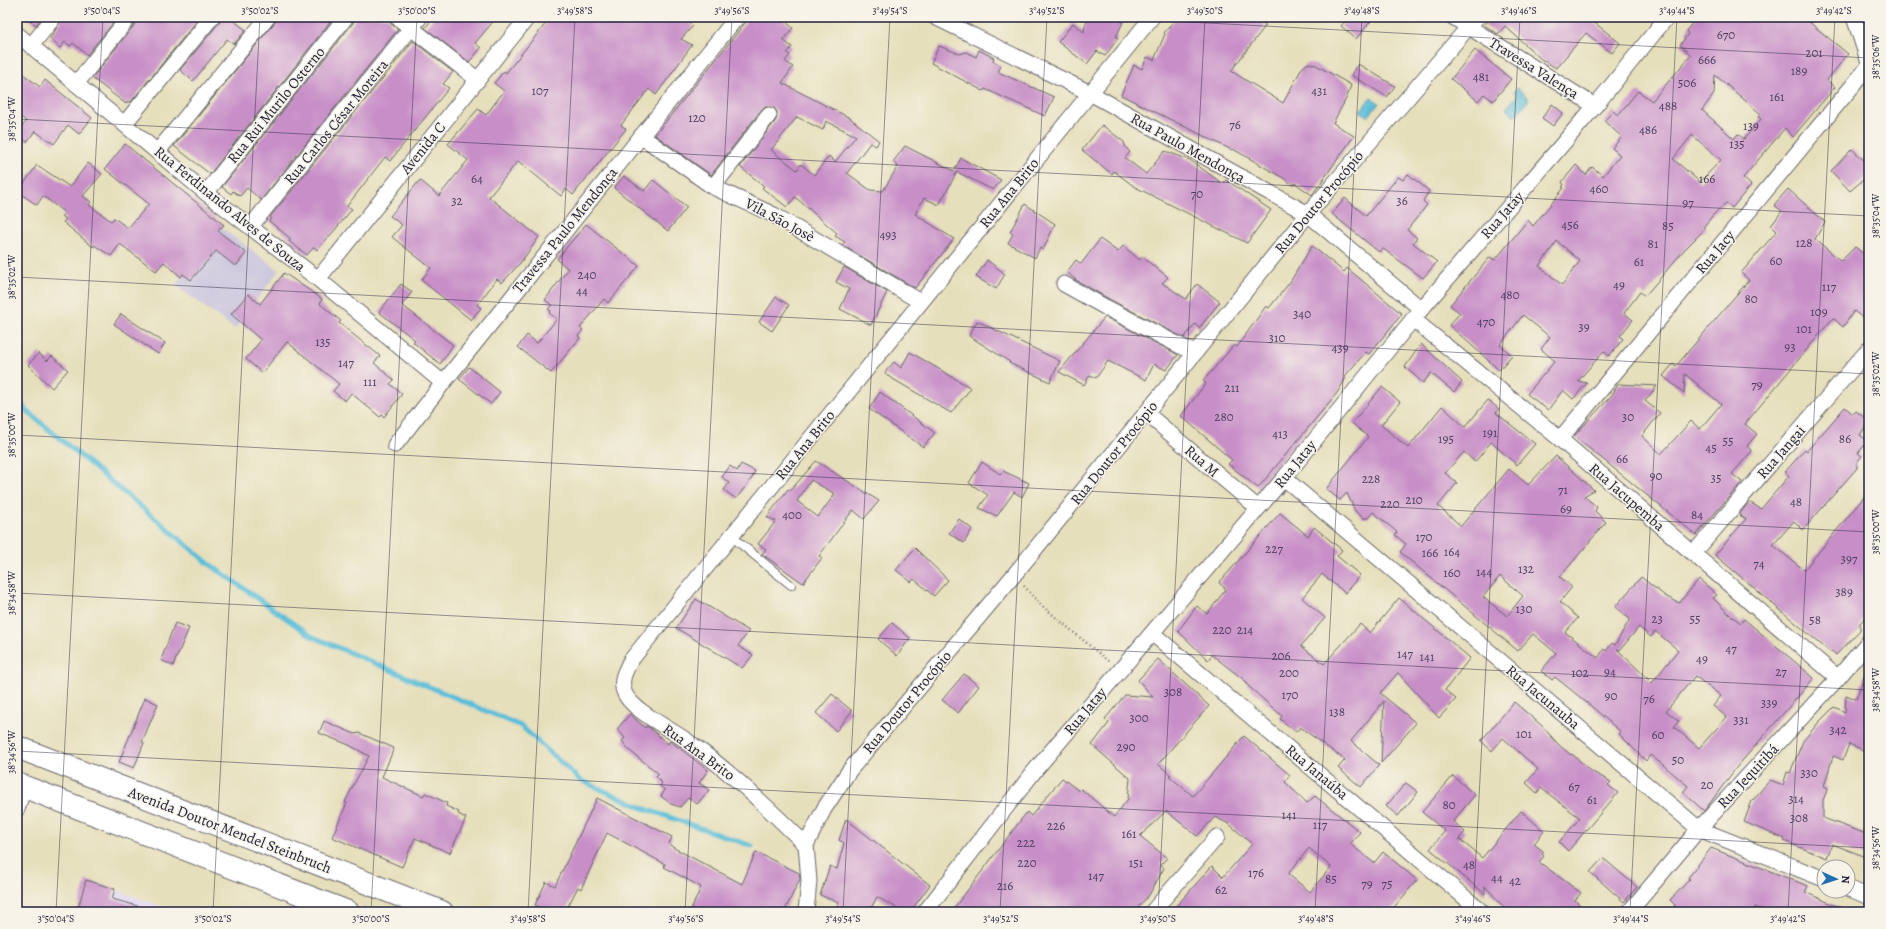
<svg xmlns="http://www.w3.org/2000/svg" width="1886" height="929" font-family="Alegreya,serif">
  <rect width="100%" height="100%" fill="#f7f3e8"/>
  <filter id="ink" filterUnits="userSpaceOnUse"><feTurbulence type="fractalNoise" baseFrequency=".025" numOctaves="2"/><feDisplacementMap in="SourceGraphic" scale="8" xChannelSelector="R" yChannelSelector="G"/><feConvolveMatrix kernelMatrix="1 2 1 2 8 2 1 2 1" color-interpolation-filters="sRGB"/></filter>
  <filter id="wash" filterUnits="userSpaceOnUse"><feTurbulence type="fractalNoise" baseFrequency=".012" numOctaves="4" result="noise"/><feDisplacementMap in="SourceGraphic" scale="16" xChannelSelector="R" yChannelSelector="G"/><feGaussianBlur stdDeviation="0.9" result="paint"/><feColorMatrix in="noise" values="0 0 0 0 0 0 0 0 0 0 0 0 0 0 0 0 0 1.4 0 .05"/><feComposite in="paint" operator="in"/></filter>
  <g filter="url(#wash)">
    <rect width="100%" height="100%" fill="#e6dfbb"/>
    <path fill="#e1d4f4" d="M116 890 166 908 167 912H109Z"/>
    <path fill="#c5c0db" d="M219 226 279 270 235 329 175 285Z"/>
    <path fill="#5abed8" stroke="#3e708a" d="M1517 88 1528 98V101L1515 116 1507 110V107L1517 96 1514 91Z
      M1371 97 1379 103 1368 117 1360 111Z"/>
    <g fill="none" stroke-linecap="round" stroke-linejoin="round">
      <path stroke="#5abed8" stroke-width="5" d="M17 398 27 411 208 563 311 636 521 726 580 780 643 808 752 846"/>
    </g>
    <g id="blocks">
      <path fill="#c78ec7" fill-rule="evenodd" d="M25 17H43L36 25Z
        M63 17H118L87 55 73 43 70 46 65 42 60 48 50 39Z
        M138 17H200L130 103 128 101 126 104 92 78 136 23Z
        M221 17H229L246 30 234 44 227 39 193 81 180 70 219 23Z
        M279 17H334L210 174 174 146Z
        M355 17H388L391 24 398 29 261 200 247 188 240 196 233 191 231 194 222 187 353 23Z
        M434 17H497L475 43 481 48 469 62 425 28Z
        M551 17H693L689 22 693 26 681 39 692 45 656 95 649 89 621 125 626 129 573 195 566 189 561 196 518 161 489 197 539 237 521 262 502 283 497 279 477 305 481 308 471 320 421 280 431 268 392 237 402 225 390 216 420 180 439 196 468 160 448 144 478 109 486 115 504 91 494 83 504 71 506 73Z
        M750 17H780L793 28 783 40 792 47 787 53 790 55 785 61 793 67 782 83 850 118 879 141 876 146 870 143 847 173 870 190 883 191 898 166 893 162 905 146 954 171 961 158 1001 180 993 190 957 172 939 205 924 198 915 214 954 239 915 288 842 245 845 242 835 236 837 233 795 197 787 207 762 188 764 186 740 167 776 120 777 112 774 108 766 107 762 109 711 175 655 135ZM797 117 823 130 826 121 856 136 835 162 829 156 814 175 801 164 797 170 771 150Z
        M1089 17H1112L1123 22 1116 37 1118 38 1105 56 1097 51 1087 64 1058 42 1073 23 1084 32 1085 25Z
        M1177 17H1253L1266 25 1231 71 1283 103 1302 68 1308 63 1316 65 1351 85 1347 97 1333 123 1354 136 1312 195 1295 183 1292 185 1285 179 1233 149 1232 150 1121 95 1134 65 1142 69 1147 57 1154 60 1165 34 1164 33Z
        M1349 17H1374L1356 39 1341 26Z
        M1491 17H1600L1595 23 1620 43 1612 53 1586 33 1556 68 1541 59 1505 26 1498 34 1484 25Z
        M1697 17H1803L1848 54 1827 80 1835 87 1793 137 1785 128 1743 178 1751 185 1732 208 1726 203 1714 214 1704 226 1706 228 1684 250 1645 296 1640 292 1624 313 1633 320 1620 336 1623 339 1609 356 1604 351 1578 381 1587 383 1573 399 1563 390 1548 410 1527 394 1555 361 1541 349 1550 337 1523 315 1500 345 1512 355 1499 370 1449 325 1460 313 1450 305 1490 257 1495 260 1528 220 1533 226 1564 188 1562 187 1564 185 1562 182 1576 165 1586 175 1592 167 1603 176 1620 155 1612 148 1622 137 1604 121 1613 111 1618 115 1638 91 1652 101 1691 55 1680 45 1688 34 1686 31ZM1715 75 1761 114 1758 117 1761 119 1744 139 1738 134 1734 139 1702 110 1714 94ZM1692 135 1721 160 1700 182 1673 159ZM1557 241 1580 261 1562 285 1539 266Z
        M413 41 453 72 443 84 449 88 390 161 385 157 347 206 352 209 334 231 317 250 314 247 307 255 289 241 291 239 269 221 271 218 270 217Z
        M939 46 960 54 966 52 976 57 979 50 994 58 993 61 1001 66 998 72 1054 97 1045 116 985 89 983 91 931 63Z
        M1475 50 1511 79 1493 101 1484 94 1478 101 1451 79Z
        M1358 64 1395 86 1387 97 1351 75Z
        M23 74 40 87 45 80 92 118 79 134 68 125 54 144 35 131 27 142 17 134 26 121 17 114V81Z
        M1552 104 1563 113 1553 126 1542 118Z
        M1102 125 1124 142 1126 148 1130 152 1125 158 1146 174 1165 151 1190 160 1223 184 1226 180 1271 210 1247 243 1135 187 1114 171 1112 174 1082 150Z
        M125 144 224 225 218 231 246 253 237 265H234L216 251 191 280 183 274 181 277 164 262 156 271 120 244 111 256 94 245 93 247 63 222 66 219 62 216 65 213 43 196 37 205 18 192 37 165 70 187 88 163 102 174 83 196 91 202 89 205 111 221 114 218 128 228 149 204 105 169Z
        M1852 149 1869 165V175L1850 191 1831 171Z
        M1408 174 1429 191 1423 201 1427 205 1407 230 1417 238 1413 243 1437 262 1423 278 1382 248 1379 252 1332 214 1345 198 1366 216 1398 177 1403 180Z
        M624 176 644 191 653 180 687 207 668 231 614 188Z
        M1788 189 1825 222 1815 239 1841 261 1855 247 1869 258V323L1854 311 1843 327 1833 318 1745 424 1757 434 1747 446 1752 451 1732 474 1742 482 1696 535 1574 436 1612 395 1618 384 1657 386 1645 401 1660 413 1642 436 1661 454 1691 421 1700 429 1721 404 1685 374 1684 393 1663 376 1673 364 1676 366 1749 280 1741 273 1777 231 1771 226 1782 211 1774 205Z
        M1025 204 1055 224 1043 250 1040 248 1035 258 1008 243 1013 234 1010 232Z
        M586 224 639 266 608 303 604 299 580 328 583 330 578 336 580 338 551 373 518 347 527 335 537 343 557 319 549 313 551 311 548 309 552 305 545 300 568 269 557 259Z
        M1100 239 1118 252 1123 246 1140 260 1142 257 1168 277 1162 283 1186 299 1197 284 1220 302 1199 328 1195 324 1184 338 1109 299 1076 280 1067 272 1076 260 1081 264Z
        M1312 246 1344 272 1347 268 1402 314 1369 354 1366 352 1344 377 1346 378 1337 393 1258 488 1228 464 1232 460 1181 416 1206 383 1203 381 1234 345 1237 347 1266 306 1269 308 1290 282Z
        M987 260 1005 274 996 289 976 277Z
        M844 267 887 292 871 325 840 309 849 289 836 282Z
        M284 273 322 299 320 304 341 321 339 323 380 356 374 363 394 380 390 384 402 394 384 417 382 415 380 417 351 393 345 401 333 391 339 384 287 342 262 373 246 359 261 340 231 314 248 294 260 304Z
        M401 284 412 292 402 305 453 345 440 364 413 342 415 340 379 312Z
        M776 297 789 305 772 331 759 322Z
        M121 314 165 343 158 354 114 324Z
        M1105 317 1173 352 1178 355 1166 370 1154 364 1146 380 1108 361 1096 378 1090 375 1084 385 1059 372Z
        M977 321 1060 361 1050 382 1009 363 1010 362 969 336Z
        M1421 344 1462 382 1454 392 1431 373 1423 383 1405 367Z
        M910 352 971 388 951 413 886 375 885 372 894 362 901 368Z
        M39 353 47 361 52 356 68 370 52 388 28 365Z
        M469 367 500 392 491 404 459 379Z
        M1382 387 1400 402 1381 425 1408 448 1442 406 1465 427 1488 400 1499 409 1496 413 1535 444 1517 465 1491 442 1475 462 1464 452 1445 473 1457 483 1438 506 1461 526 1509 469 1528 485 1556 456 1594 490 1584 496 1597 507 1595 511 1606 522 1560 577 1572 587 1560 602 1578 618 1565 632 1598 658 1604 649 1606 651 1612 643 1615 645 1630 619 1615 607 1641 577 1665 596 1679 603 1699 579 1717 595 1713 598 1729 614 1741 623 1744 619 1814 678 1736 768 1704 811 1683 792 1688 786 1663 765 1650 755 1646 761 1619 734 1621 732 1591 706 1555 677 1552 680 1541 671 1556 653 1533 634 1518 651 1400 552 1406 544 1395 535 1397 532 1373 512 1368 518H1363L1355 511 1347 493 1340 500 1326 489 1368 437 1352 423ZM1500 576 1523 596 1507 616 1483 597ZM1639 627 1651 637 1655 631 1678 650 1652 683 1617 649 1620 650ZM1695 676 1721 696 1713 706 1727 717 1699 748 1674 727 1679 721 1666 711Z
        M880 392 935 433 923 447 869 409Z
        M1845 407 1853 414 1856 411 1869 421 1860 435 1868 441 1858 453 1862 456 1857 462V468L1803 530 1794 521 1773 545 1804 570 1869 491V613L1860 623V630L1836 655 1832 651 1830 652 1715 555 1746 519 1739 515 1749 502 1761 509 1789 476 1785 472 1805 449 1807 451Z
        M816 461 879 501 864 519 853 510 819 556 822 558 803 583 762 554 766 549 758 544 776 521 767 517 788 489 790 491ZM811 480 835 494 818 517 797 501Z
        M982 462 1000 474 1003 471 1029 483 1022 497 1014 492 997 516 979 508 988 495 969 483Z
        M741 464 755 471 752 478 736 499 724 490 729 483 722 477 730 466 737 471Z
        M1280 513 1308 536 1314 527 1342 550 1337 556 1360 575 1345 593 1322 574 1302 598 1325 618 1301 646 1324 664 1360 624 1370 633 1399 598 1470 658 1445 690 1456 699 1439 718 1398 673 1380 693 1416 723 1381 763 1384 701 1351 741 1379 765 1361 787 1338 768 1345 760 1300 727 1296 732 1280 719 1282 716 1246 684 1248 683 1212 655 1208 660 1178 631 1197 606 1207 614 1226 589 1219 583Z
        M959 519 972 529 964 543 949 533Z
        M915 548 948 580 934 596 914 579 911 582 896 570Z
        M696 599 749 631 738 646 753 655 742 668 676 628Z
        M175 623 189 628 173 666 161 660Z
        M892 623 910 638 897 656 878 639Z
        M1158 659 1209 706 1158 764 1171 775 1169 776 1193 796 1244 736 1290 775 1285 782 1307 803 1315 796 1360 832 1350 844 1374 863 1383 852 1417 880 1390 912H1171L1212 866 1223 877 1252 844 1229 824 1215 817 1197 836 1166 811 1140 836 1167 858 1160 865 1164 868 1149 895 1134 912H951L1027 812 1031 816 1062 778 1079 791 1081 789 1114 817 1128 799 1130 778 1092 745 1109 723 1105 719 1125 695 1153 697 1138 680ZM1309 848 1331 867 1310 892 1288 874Z
        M1868 667 1869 736 1863 750 1849 744 1843 760 1833 756 1824 786 1828 788 1823 800V818L1869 835V858L1832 844 1827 858 1784 841 1785 839 1744 822 1752 801 1770 780 1783 785 1787 772 1790 773 1803 741 1819 722 1834 707 1845 712 1846 695 1856 699Z
        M964 674 979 686 958 713 942 700Z
        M832 694 852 711 836 731 816 713Z
        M145 698 158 704 142 742 144 743 134 768 119 762Z
        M1514 702 1541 725 1559 745 1571 755 1572 754 1591 771 1611 782 1608 785 1618 793 1568 851 1559 842 1580 818 1541 788 1537 793 1526 783 1538 769 1503 738 1492 751 1481 741Z
        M630 714 645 728 646 726 650 728 668 744 670 741 708 770 699 783 709 790 697 804 688 798 680 807 671 804 661 796 665 790 660 786 662 783 656 777 659 774 630 751 622 741 625 738 617 729Z
        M324 721 355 734 359 733 394 748 382 777 423 796 425 793 447 803 446 806 459 812 458 814 466 818 450 853 415 838 402 867 332 837 347 803 345 802 353 786 369 756 349 745 319 733Z
        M1453 776 1475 795 1453 821 1465 832 1459 839 1482 858 1521 811 1544 831 1534 844 1544 852 1542 854 1544 856 1539 862 1581 893 1575 900 1587 912H1508L1485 886V894L1430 849 1445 831 1422 812Z
        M1406 783 1418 792 1398 816 1386 806Z
        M597 798 672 837 669 844 674 848 742 884 756 852 799 873 800 879 784 912H690L701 887 664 867 665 864 607 833 581 889 578 887 565 912H548L535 905 546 882 555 886Z
        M846 819 930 885 910 912H904L877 897 869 912H834L839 903 820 895 830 866 837 869 844 843 839 840Z
        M1711 848 1808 886 1805 892 1850 912H1769L1755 907 1753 912H1673L1675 905 1670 900 1690 879 1688 878Z
        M1603 858 1637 887 1624 902 1590 872Z
        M86 880 115 889 112 899 145 908 144 912H77Z"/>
    </g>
  </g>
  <g filter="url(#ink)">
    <use href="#blocks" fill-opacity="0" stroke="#676468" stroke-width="1"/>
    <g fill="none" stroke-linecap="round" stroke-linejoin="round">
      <g stroke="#676468" stroke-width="10">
        <path id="service" d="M731 536 791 585"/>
      </g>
      <g stroke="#676468" stroke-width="17">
        <path id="minor" d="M397 17 478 80
          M935 17 1090 93 1308 214 1421 309
          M1453 17 1595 106
          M1854 17 1869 63
          M17 34 206 193 318 279 443 383
          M31 46 54 17
          M76 84 129 17
          M125 123 212 17
          M641 136 713 187 774 215 921 302
          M158 151 268 17
          M713 187 769 115
          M206 193 346 17
          M251 226 420 17
          M318 279 528 17
          M1064 284 1105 307 1194 353
          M1413 319 1560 439 1838 678
          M1146 413 1258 508
          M1560 439 1869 66
          M395 445 443 383 737 17
          M1284 478 1699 829 1824 879
          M1693 554 1869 349
          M1152 633 1482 912
          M17 809 24 787
          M806 845C769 809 732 773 690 743 673 730 634 712 625 694 619 682 625 671 631 660L1152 17
          M1848 888 1869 897
          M806 912 809 881 806 845 824 809 849 771 1014 575 1308 214 1477 17
          M925 912 1036 769 1284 478 1413 319 1595 106 1667 17
          M1152 912 1217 837
          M1629 912 1699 829 1838 678 1869 641"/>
      </g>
      <g stroke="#676468" stroke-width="24">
        <path id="trunk" d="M17 747 442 912
          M17 784 348 912"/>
      </g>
      <path stroke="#676468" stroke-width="2.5" stroke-dasharray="1 3" stroke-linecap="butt" d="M1024 586 1041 605 1108 661
        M365 907 377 912"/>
      <use href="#service" stroke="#fff" stroke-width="8"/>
      <use href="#minor" stroke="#fff" stroke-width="15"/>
      <use href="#trunk" stroke="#fff" stroke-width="22"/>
    </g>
  </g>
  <path fill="none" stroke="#22223b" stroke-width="1" stroke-opacity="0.45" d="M1094 17 1869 58M17 119 1869 216M17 277 1869 374M17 435 1869 532M17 593 1869 690M17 751 1869 848M17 910 64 912M56 912 103 17M213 912 260 17M371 912 417 17M528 912 575 17M685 912 732 17M843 912 890 17M1000 912 1047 17M1158 912 1205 17M1315 912 1362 17M1473 912 1520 17M1630 912 1677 17M1788 912 1835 17"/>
  <g text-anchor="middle" stroke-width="3" stroke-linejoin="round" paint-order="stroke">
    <g font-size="13" fill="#4b3d5e">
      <text x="1726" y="39">670</text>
      <text x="1814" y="57">201</text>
      <text x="1707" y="64">666</text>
      <text x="1799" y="75">189</text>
      <text x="1481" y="81">481</text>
      <text x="1687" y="87">506</text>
      <text x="540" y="95">107</text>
      <text x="1319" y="95">431</text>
      <text x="1777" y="101">161</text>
      <text x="1668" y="110">488</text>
      <text x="697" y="122">120</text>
      <text x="1235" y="129">76</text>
      <text x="1751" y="130">139</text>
      <text x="1648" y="134">486</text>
      <text x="1737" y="148">135</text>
      <text x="477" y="183">64</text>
      <text x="1707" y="183">166</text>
      <text x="1599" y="193">460</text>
      <text x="1197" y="198">70</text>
      <text x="457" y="205">32</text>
      <text x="1402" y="205">36</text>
      <text x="1688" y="207">97</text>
      <text x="1570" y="229">456</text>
      <text x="1668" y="230">85</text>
      <text x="888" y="239">493</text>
      <text x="1804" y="247">128</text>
      <text x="1653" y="248">81</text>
      <text x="1776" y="265">60</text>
      <text x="1639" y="266">61</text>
      <text x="587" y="279">240</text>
      <text x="1619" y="289">49</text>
      <text x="1829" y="291">117</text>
      <text x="582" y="295">44</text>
      <text x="1510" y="299">480</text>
      <text x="1751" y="303">80</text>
      <text x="1819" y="316">109</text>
      <text x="1302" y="318">340</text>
      <text x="1486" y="326">470</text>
      <text x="1584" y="331">39</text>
      <text x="1804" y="333">101</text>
      <text x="1277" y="342">310</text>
      <text x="323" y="346">135</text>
      <text x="1790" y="351">93</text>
      <text x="1340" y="352">439</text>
      <text x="346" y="367">147</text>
      <text x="370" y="386">111</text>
      <text x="1757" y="389">79</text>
      <text x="1232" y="392">211</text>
      <text x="1224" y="421">280</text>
      <text x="1628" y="421">30</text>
      <text x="1490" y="437">191</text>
      <text x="1280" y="438">413</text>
      <text x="1446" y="443">195</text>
      <text x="1845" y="443">86</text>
      <text x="1728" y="445">55</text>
      <text x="1711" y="452">45</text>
      <text x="1622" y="463">66</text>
      <text x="1656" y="480">90</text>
      <text x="1716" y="482">35</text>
      <text x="1371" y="483">228</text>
      <text x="1563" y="494">71</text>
      <text x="1414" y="504">210</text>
      <text x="1796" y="506">48</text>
      <text x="1390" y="508">220</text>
      <text x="1566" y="513">69</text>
      <text x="792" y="519">400</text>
      <text x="1697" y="519">84</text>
      <text x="1424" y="541">170</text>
      <text x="1274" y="553">227</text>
      <text x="1452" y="556">164</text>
      <text x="1430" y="557">166</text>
      <text x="1849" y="563">397</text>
      <text x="1759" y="568">74</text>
      <text x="1526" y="573">132</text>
      <text x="1484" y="576">144</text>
      <text x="1452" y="577">160</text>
      <text x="1844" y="596">389</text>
      <text x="1524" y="613">130</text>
      <text x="1657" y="623">23</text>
      <text x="1695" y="623">55</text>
      <text x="1815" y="624">58</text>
      <text x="1222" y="634">220</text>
      <text x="1245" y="634">214</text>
      <text x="1731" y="653">47</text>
      <text x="1405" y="658">147</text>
      <text x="1281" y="660">206</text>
      <text x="1427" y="661">141</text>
      <text x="1702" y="663">49</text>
      <text x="1610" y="676">94</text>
      <text x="1781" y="676">27</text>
      <text x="1289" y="677">200</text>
      <text x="1580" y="677">102</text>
      <text x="1173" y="696">308</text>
      <text x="1290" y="699">170</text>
      <text x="1611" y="700">90</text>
      <text x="1649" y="703">76</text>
      <text x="1769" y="707">339</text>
      <text x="1337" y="716">138</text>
      <text x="1139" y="722">300</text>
      <text x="1741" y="724">331</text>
      <text x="1838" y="734">342</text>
      <text x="1524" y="738">101</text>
      <text x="1658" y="739">60</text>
      <text x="1126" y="751">290</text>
      <text x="1678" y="764">50</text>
      <text x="1809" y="777">330</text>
      <text x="1707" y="789">20</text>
      <text x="1574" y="791">67</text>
      <text x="1796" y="803">314</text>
      <text x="1592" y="804">61</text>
      <text x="1449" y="809">80</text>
      <text x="1289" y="819">141</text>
      <text x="1799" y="822">308</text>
      <text x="1320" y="829">117</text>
      <text x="1056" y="830">226</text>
      <text x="1129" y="838">161</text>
      <text x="1026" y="847">222</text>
      <text x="1027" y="867">220</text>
      <text x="1136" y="867">151</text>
      <text x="1469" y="869">48</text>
      <text x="1256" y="877">176</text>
      <text x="1096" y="880">147</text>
      <text x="1497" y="882">44</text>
      <text x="1331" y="883">85</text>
      <text x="1515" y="885">42</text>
      <text x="1367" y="888">79</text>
      <text x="1387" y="888">75</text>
      <text x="1005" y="890">216</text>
      <text x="1221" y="894">62</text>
    </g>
    <g font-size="15" fill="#22223b" stroke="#f7f3e8">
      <text transform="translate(1534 68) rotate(32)" y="5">Travessa Valença</text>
      <text transform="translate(276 105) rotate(-51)" y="5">Rua Rui Murilo Osterno</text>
      <text transform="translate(336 122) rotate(-51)" y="5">Rua Carlos César Moreira</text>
      <text transform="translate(423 148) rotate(-51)" y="5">Avenida C</text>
      <text transform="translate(1188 148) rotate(29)" y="5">Rua Paulo Mendonça</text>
      <text transform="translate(1009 193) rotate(-51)" y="5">Rua Ana Brito</text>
      <text transform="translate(1319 202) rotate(-50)" y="5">Rua Doutor Procópio</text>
      <text transform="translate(230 209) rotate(39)" y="5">Rua Ferdinando Alves de Souza</text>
      <text transform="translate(1502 215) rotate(-49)" y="5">Rua Jatay</text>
      <text transform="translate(780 220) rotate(28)" y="5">Vila São Josè</text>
      <text transform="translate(565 230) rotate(-51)" y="5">Travessa Paulo Mendonça</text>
      <text transform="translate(1715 252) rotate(-50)" y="5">Rua Jacy</text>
      <text transform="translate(805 445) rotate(-51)" y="5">Rua Ana Brito</text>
      <text transform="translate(1781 452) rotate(-49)" y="5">Rua Jangai</text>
      <text transform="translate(1114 453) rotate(-51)" y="5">Rua Doutor Procópio</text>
      <text transform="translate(1202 461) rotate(41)" y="5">Rua M</text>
      <text transform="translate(1295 464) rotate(-51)" y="5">Rua Jatay</text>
      <text transform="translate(1627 497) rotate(41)" y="5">Rua Jacupemba</text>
      <text transform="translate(1543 697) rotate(40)" y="5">Rua Jacunauba</text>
      <text transform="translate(907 702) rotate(-50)" y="5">Rua Doutor Procópio</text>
      <text transform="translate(1085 711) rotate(-50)" y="5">Rua Jatay</text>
      <text transform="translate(699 752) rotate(36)" y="5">Rua Ana Brito</text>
      <text transform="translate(1317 772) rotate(40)" y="5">Rua Janaúba</text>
      <text transform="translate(1748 776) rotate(-47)" y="5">Rua Jequitibá</text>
      <text transform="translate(230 830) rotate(21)" y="5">Avenida Doutor Mendel Steinbruch</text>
    </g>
  </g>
  <rect width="1886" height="929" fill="none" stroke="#f7f3e8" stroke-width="44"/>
  <g transform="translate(1836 879) rotate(93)"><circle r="19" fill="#f7f3e8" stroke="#a29fa3"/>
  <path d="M0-3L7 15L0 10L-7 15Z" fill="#1f6fb2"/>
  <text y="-6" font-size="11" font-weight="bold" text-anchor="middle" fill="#22223b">N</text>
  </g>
  <rect x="22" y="22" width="1842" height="885" fill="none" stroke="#22223b" stroke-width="1.5"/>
  <g font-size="10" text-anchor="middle" fill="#22223b">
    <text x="102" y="14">3°50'04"S</text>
    <text x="260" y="14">3°50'02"S</text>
    <text x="417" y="14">3°50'00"S</text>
    <text x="575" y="14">3°49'58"S</text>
    <text x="732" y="14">3°49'56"S</text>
    <text x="890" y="14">3°49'54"S</text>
    <text x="1047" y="14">3°49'52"S</text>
    <text x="1205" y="14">3°49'50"S</text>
    <text x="1362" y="14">3°49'48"S</text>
    <text x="1519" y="14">3°49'46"S</text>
    <text x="1677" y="14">3°49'44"S</text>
    <text x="1834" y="14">3°49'42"S</text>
    <text transform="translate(1875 57) rotate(-90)" y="4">38°35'06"W</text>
    <text transform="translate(11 119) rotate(-90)" y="4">38°35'04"W</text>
    <text transform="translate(1875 216) rotate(-90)" y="4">38°35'04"W</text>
    <text transform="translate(11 277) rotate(-90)" y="4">38°35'02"W</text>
    <text transform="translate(1875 374) rotate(-90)" y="4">38°35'02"W</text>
    <text transform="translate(11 435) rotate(-90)" y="4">38°35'00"W</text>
    <text transform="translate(1875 532) rotate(-90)" y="4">38°35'00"W</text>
    <text transform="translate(11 593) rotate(-90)" y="4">38°34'58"W</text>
    <text transform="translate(1875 690) rotate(-90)" y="4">38°34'58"W</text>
    <text transform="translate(11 752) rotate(-90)" y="4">38°34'56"W</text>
    <text transform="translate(1875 848) rotate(-90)" y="4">38°34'56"W</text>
    <text x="56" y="922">3°50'04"S</text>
    <text x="213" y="922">3°50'02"S</text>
    <text x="371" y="922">3°50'00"S</text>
    <text x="528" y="922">3°49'58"S</text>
    <text x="686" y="922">3°49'56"S</text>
    <text x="843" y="922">3°49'54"S</text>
    <text x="1001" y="922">3°49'52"S</text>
    <text x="1158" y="922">3°49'50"S</text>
    <text x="1316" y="922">3°49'48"S</text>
    <text x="1473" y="922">3°49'46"S</text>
    <text x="1631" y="922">3°49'44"S</text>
    <text x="1788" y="922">3°49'42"S</text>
  </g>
</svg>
